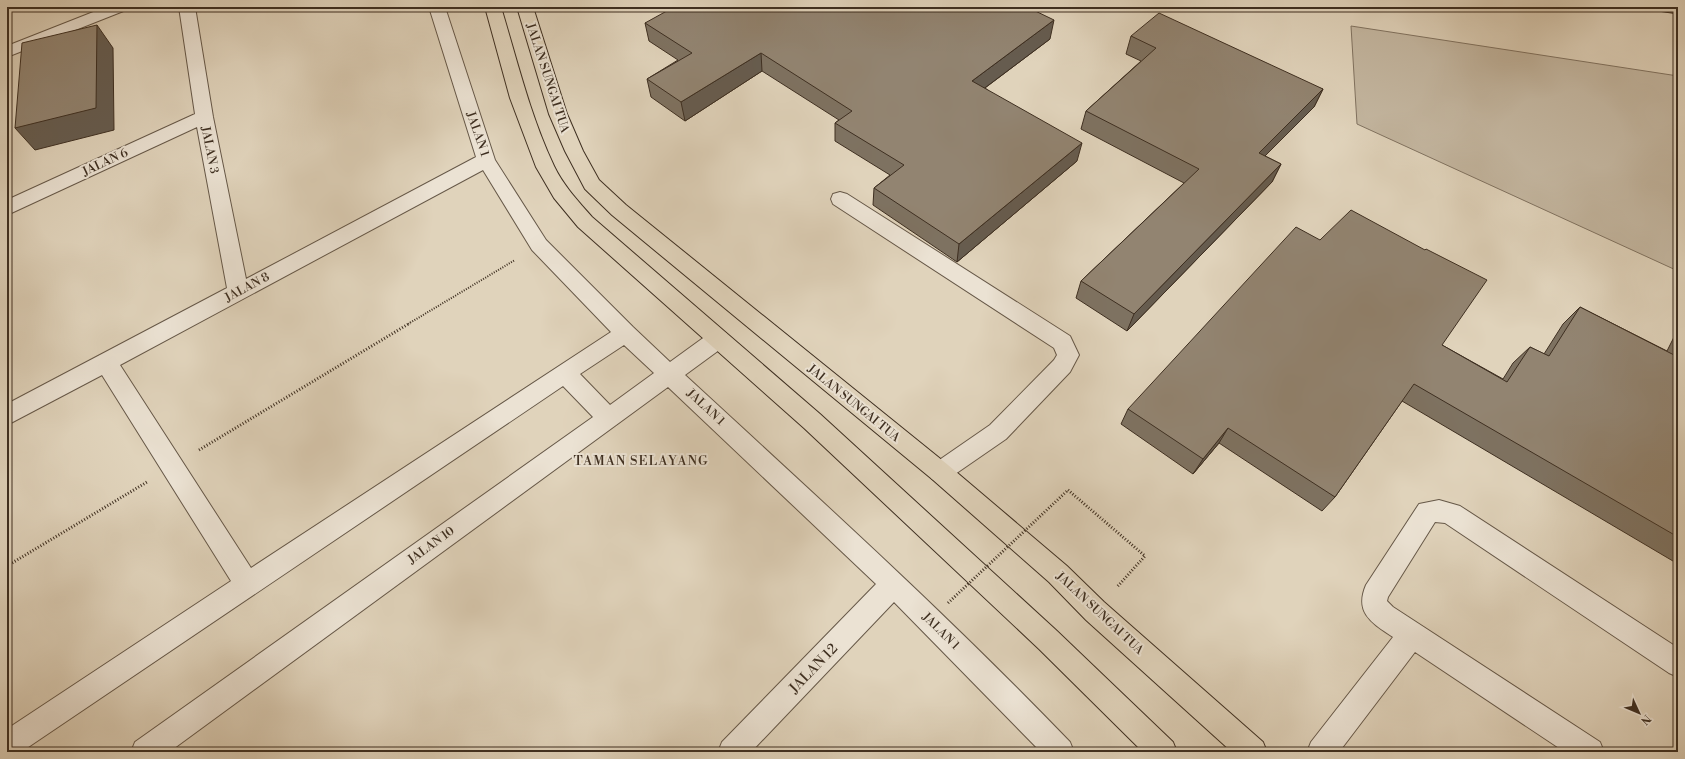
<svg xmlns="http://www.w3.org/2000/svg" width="1685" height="759" font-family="'Libre Bodoni',serif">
  <rect width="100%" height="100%" fill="#e0d3bb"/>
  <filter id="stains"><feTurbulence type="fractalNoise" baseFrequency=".005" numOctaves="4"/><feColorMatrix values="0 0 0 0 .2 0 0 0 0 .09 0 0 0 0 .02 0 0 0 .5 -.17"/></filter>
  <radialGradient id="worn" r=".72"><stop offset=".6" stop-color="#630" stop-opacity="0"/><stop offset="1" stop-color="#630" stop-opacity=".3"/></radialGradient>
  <path fill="#c4b7a1" stroke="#817361" d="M1351 26 1678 76V271L1357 124Z"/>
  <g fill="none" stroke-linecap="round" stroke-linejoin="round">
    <g stroke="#665848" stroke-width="2">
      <path id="minor" d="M106 7H128L126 10 7 57V46Z
        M179 7H195L213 117 246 279 476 157 429 7H445L495 160 546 240 633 327 670 362 710 333 718 331 726 333 729 339 726 345 685 375C815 495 947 614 1070 742L1074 752H1041L894 602 751 752H718L722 742 876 584 668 387 169 752H131L135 742 593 417 563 386 21 752H7V729L231 581 102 375 7 425V404L227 288 197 127 7 215V200L195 114ZM483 170 532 250 611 332 251 568 120 365ZM624 345 654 373 610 405 580 374Z
        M840 192 847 194 1070 336 1079 355 1070 372 1006 439 948 479 940 482 932 479 928 472 932 465 990 425 1054 360 1057 355 1054 348 833 204 831 199 833 194Z
        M1439 500 1460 506 1678 648V677L1669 673 1445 523 1435 522 1388 597 1387 601 1393 607 1600 742 1604 752H1565L1415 652 1339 752H1307L1311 742 1393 637C1372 623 1354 613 1366 585L1419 504Z"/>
    </g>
    <g stroke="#3e2f21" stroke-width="2">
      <path id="major" d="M485 7H501C517 60 530 115 554 166 563 185 578 201 592 217L820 414 1057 631 1173 742 1177 752H1143L1039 649 804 428 578 227 554 198 536 167 510 98Z
        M517 7H533L567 114 583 151 599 180 626 205 948 465 1067 566 1104 602 1263 742 1267 752H1232L1086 620 1049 582 932 479 612 215 585 189 565 151 549 114Z"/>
    </g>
    <path stroke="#3e2f21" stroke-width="2" stroke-dasharray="1 1.5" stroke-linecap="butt" d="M408 324 515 260"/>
    <path stroke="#3e2f21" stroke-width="3" stroke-dasharray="1 2" stroke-linecap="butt" d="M199 450 410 323
      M1068 490 1145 556 1117 587
      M7 566 147 482"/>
    <use href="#minor" fill="#ebe2d3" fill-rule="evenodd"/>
    <use href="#major" fill="#e0d3bb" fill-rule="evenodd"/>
    <path stroke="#3e2f21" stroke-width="3" stroke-dasharray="1 2" stroke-linecap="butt" d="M948 603 1068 490"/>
  </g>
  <path fill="#7e7261" stroke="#3e2f21" d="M1631 7H1678V14Z
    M645 23 1050 39 985 88 1077 161 957 262 873 205 874 188 890 175 835 141V123L839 120 762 71 685 121 651 97 647 79 678 60 649 41Z
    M1131 36 1323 89 1314 107 1265 156 1281 164 1272 182 1127 331 1076 298 1081 281 1184 183 1081 129 1086 111 1141 61 1126 54Z
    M1580 307 1667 351 1678 329V564L1402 401 1335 497 1322 511 1219 443 1193 474 1121 424 1128 409 1442 345 1503 379 1513 363 1530 347 1544 354 1563 324Z"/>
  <path fill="#665c4f" stroke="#3e2f21" d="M1054 20 1050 39 970 99 972 81Z
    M97 25 113 48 114 130 35 150 15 128Z
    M761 53 762 71 685 121 681 102Z
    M1323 89 1314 107 1250 171 1259 153Z
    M1082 143 1077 161 957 262 959 244Z
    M1281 164 1272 182 1127 331 1134 314Z
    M1228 428 1219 443 1193 474 1203 459Z"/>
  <path fill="#928471" stroke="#3e2f21" d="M674 7H1027L1054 20 972 81 1082 143 959 244 874 188 904 165 835 123 852 111 761 53 681 102 647 79 692 53 645 23Z
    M1159 13 1323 89 1259 153 1281 164 1134 314 1081 281 1199 169 1086 111 1156 48 1131 36Z
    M97 25 96 108 15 128 22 43Z
    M1351 210 1425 250 1426 249 1487 280 1442 345 1507 382 1530 347 1549 356 1580 307 1676 356 1678 353V537L1414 384 1335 497 1228 428 1203 459 1128 409 1296 227 1320 240Z"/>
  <g text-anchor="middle" stroke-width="4" stroke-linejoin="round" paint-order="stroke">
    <g font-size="12" fill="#3e2f21" stroke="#ebe2d3">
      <text transform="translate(548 78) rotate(72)" y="4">JALAN SUNGAI TUA</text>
      <text transform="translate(478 134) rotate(71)" y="4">JALAN 1</text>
      <text transform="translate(210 150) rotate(79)" y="4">JALAN 3</text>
      <text transform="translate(105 162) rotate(-25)" y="4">JALAN 6</text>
      <text transform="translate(247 287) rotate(-28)" y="4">JALAN 8</text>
      <text transform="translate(854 403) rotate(39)" y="4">JALAN SUNGAI TUA</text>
      <text transform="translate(706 407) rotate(43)" y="4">JALAN 1</text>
      <text transform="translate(431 545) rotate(-36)" y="4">JALAN 10</text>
      <text transform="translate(1100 613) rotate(43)" y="4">JALAN SUNGAI TUA</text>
      <text transform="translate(941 631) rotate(45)" y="4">JALAN 1</text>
    </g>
    <g font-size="13" letter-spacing="1" fill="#3e2f21" stroke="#ebe2d3">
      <text x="641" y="465">TAMAN SELAYANG</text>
    </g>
    <g font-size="14" fill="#3e2f21" stroke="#ebe2d3">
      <text transform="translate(813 668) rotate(-46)" y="5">JALAN 12</text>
    </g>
  </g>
  <rect width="1685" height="759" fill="none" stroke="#e0d3bb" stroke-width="24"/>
  <rect x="8" y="8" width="1669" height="743" fill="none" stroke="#3e2f21" stroke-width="2"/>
  <rect x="12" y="12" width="1661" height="735" fill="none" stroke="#3e2f21"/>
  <g transform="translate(1639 713) rotate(134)" stroke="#ebe2d3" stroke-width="3" paint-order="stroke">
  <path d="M0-3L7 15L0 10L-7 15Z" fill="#3e2f21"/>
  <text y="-6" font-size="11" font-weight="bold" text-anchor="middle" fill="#3e2f21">N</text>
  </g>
  <rect width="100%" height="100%" filter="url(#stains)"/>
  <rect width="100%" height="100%" fill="url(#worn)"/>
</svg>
